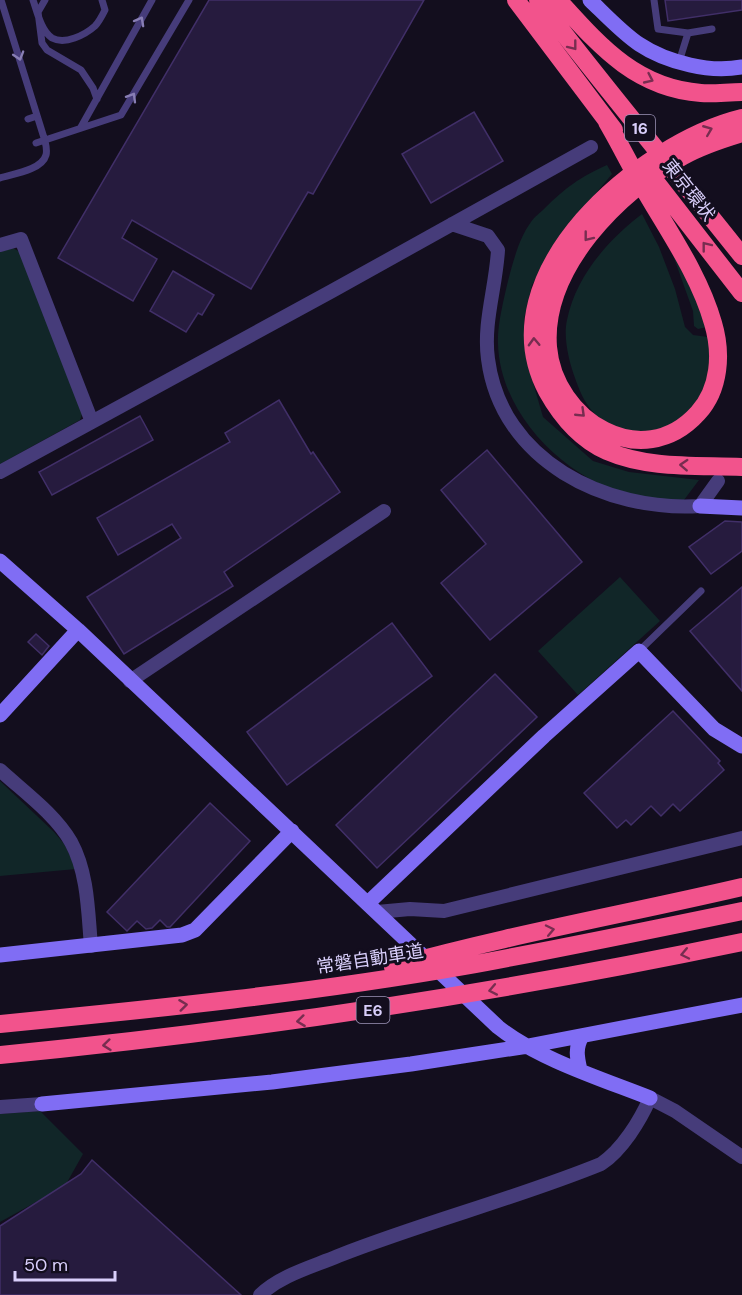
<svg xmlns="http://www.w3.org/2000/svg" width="742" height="1295" font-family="'DM Sans','Noto Sans JP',sans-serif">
  <rect width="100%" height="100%" fill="#130e1e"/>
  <path fill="#112628" d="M607 165 612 174 572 222 532 285 524 319 526 350 534 386 543 417 593 461 629 472 699 480 684 500C669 499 653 500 639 497 569 484 500 416 498 344 497 326 504 298 508 281 513 262 519 238 531 222 534 217 540 213 544 209 565 188 580 177 607 165Z
    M642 214 659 247 675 289 685 327 693 335 708 337C709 346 712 356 711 364 708 399 690 420 657 430 644 434 625 434 613 427 591 415 583 401 575 378 569 362 563 337 567 320 576 276 608 240 642 214Z
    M669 244H673L707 327 698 329 694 326 693 311Z
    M13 248 20 252 82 414 80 420 0 464V252Z
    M620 577 660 621 578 695 538 651Z
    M0 781 54 832 65 845 76 869 0 876Z
    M40 1111 83 1154 65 1186 0 1222V1114Z"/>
  <path fill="#261b3e" stroke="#412f68" stroke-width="1.5" d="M209 0H424L313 194 308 192 251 289 132 220 122 238 157 259 133 301 58 258Z
    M665 0H742V10L668 21Z
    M474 112 503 161 431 203 402 154Z
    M173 271 214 295 202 315 198 313 186 332 150 311Z
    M279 400 311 454 313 452 340 492 224 572 233 586 124 654 87 597 181 538 172 524 118 555 97 518 230 442 225 433Z
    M140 416 153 440 52 495 39 472Z
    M487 450 582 562 490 640 441 583 486 544 441 490Z
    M725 521 742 522V551L711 574 689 547Z
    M742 587V691L690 631Z
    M392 623 432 676 287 785 247 732Z
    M36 634 49 646 42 655 28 642Z
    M495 674 537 717 377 868 336 825Z
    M673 711 720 761 718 763 724 770 680 811 673 804 661 816 651 806 631 825 626 820 617 828 584 793Z
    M210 803 250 841 170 927H167L160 920 152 928 146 929 137 921 127 931 107 912Z
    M92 1160 241 1295H0V1226L81 1174Z"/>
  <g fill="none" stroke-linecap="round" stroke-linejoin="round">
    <path stroke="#463c7a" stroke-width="7" d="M33 0C37 11 41 31 52 38 65 45 85 35 95 26 99 22 102 16 105 10L102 0
      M45 0 38 12 42 43 47 50 81 70 93 88 97 99
      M654 0 658 29 688 33
      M679 62 688 33 712 29
      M28 119 37 116
      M81 127 152 0
      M36 143 121 115 189 0
      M0 178C13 174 42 170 46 155 47 151 46 145 45 141L1 0
      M639 651 701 591"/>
    <path stroke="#463c7a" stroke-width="14" d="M452 224 488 236 498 250C496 287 483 323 488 359 501 461 606 512 700 506L718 481
      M0 245 21 239 92 422
      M0 472 332 291 591 147
      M130 681 384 511
      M0 770C24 792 55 814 71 842 88 873 88 912 91 946
      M377 912 410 909 444 911 742 838
      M0 1107 42 1104
      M260 1295C281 1275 312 1267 338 1256 424 1222 515 1199 601 1164 622 1150 640 1121 650 1098L675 1111 742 1157"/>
    <path stroke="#806df4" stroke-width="15" d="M590 0C625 34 641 54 690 65 707 69 725 70 742 67
      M700 506 742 508
      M0 561 78 630 498 1027C538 1059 602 1079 650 1098
      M0 715 78 630
      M368 903 544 736 639 651 714 729 742 746
      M0 955 182 935 195 930 292 831
      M580 1070C577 1057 575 1048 582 1036
      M42 1104 272 1082 411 1064 528 1046 742 1005"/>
    <path stroke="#f2538c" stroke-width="18" d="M516 0 614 130
      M538 0C604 87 674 170 742 256
      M558 0C599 45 635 88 701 93 714 94 728 92 742 92
      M742 118C640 143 485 274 547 391 561 416 580 439 607 451 648 469 698 465 742 467
      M607 122C621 146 633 171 647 194 671 235 700 277 713 323 722 353 720 389 698 413 642 475 554 420 548 347 542 268 619 191 683 156 701 146 722 139 742 133
      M645 168 742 293
      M393 967C508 935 626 914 742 887
      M0 1024C155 1009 311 993 465 966 558 949 650 930 742 911
      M0 1055C250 1031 497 993 742 942"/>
  </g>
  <defs><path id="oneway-chevron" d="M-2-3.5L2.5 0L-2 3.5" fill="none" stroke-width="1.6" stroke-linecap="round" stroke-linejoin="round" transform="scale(1.5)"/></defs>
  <g stroke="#887eb4">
    <use href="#oneway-chevron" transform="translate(140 21) rotate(-61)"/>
    <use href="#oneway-chevron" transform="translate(19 56) rotate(73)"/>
    <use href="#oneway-chevron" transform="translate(132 97) rotate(-59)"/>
  </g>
  <g stroke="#772d50">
    <use href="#oneway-chevron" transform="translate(573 46) rotate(52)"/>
    <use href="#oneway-chevron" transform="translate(649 79) rotate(25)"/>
    <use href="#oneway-chevron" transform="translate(708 130) rotate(-22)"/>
    <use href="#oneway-chevron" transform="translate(588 237) rotate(128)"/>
    <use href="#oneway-chevron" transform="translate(706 246) rotate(-128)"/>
    <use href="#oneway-chevron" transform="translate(534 342) rotate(-92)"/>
    <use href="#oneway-chevron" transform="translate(581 413) rotate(44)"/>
    <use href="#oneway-chevron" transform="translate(684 465) rotate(-177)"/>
    <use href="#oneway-chevron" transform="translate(550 930) rotate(-12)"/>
    <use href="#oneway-chevron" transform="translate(685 954) rotate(168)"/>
    <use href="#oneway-chevron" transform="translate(493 990) rotate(169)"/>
    <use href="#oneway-chevron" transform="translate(183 1005) rotate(-7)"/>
    <use href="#oneway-chevron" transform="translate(301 1021) rotate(173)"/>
    <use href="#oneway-chevron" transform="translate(107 1045) rotate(174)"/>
  </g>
  <g text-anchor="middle" stroke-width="6" stroke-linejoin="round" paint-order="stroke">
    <g fill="#130e1e" stroke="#9e95b9" stroke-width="1.5">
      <rect x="625" y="115" width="30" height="26" rx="4.5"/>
      <rect x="356.5" y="997" width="33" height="26" rx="4.5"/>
    </g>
    <g font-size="16" font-weight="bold" fill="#d9cffb">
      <text x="640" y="134">16</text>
      <text x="373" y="1016">E6</text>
    </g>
    <g font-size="18" fill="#d9cffb" stroke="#130e1e">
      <text transform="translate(689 190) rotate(52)" y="6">東京環状</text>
      <text transform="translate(370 959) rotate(-9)" y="6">常磐自動車道</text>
    </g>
  </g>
  <path d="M15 1271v9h100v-9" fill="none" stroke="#d9cffb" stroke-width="3"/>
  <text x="24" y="1271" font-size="18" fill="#d9cffb" stroke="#130e1e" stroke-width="4.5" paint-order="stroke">50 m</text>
</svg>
